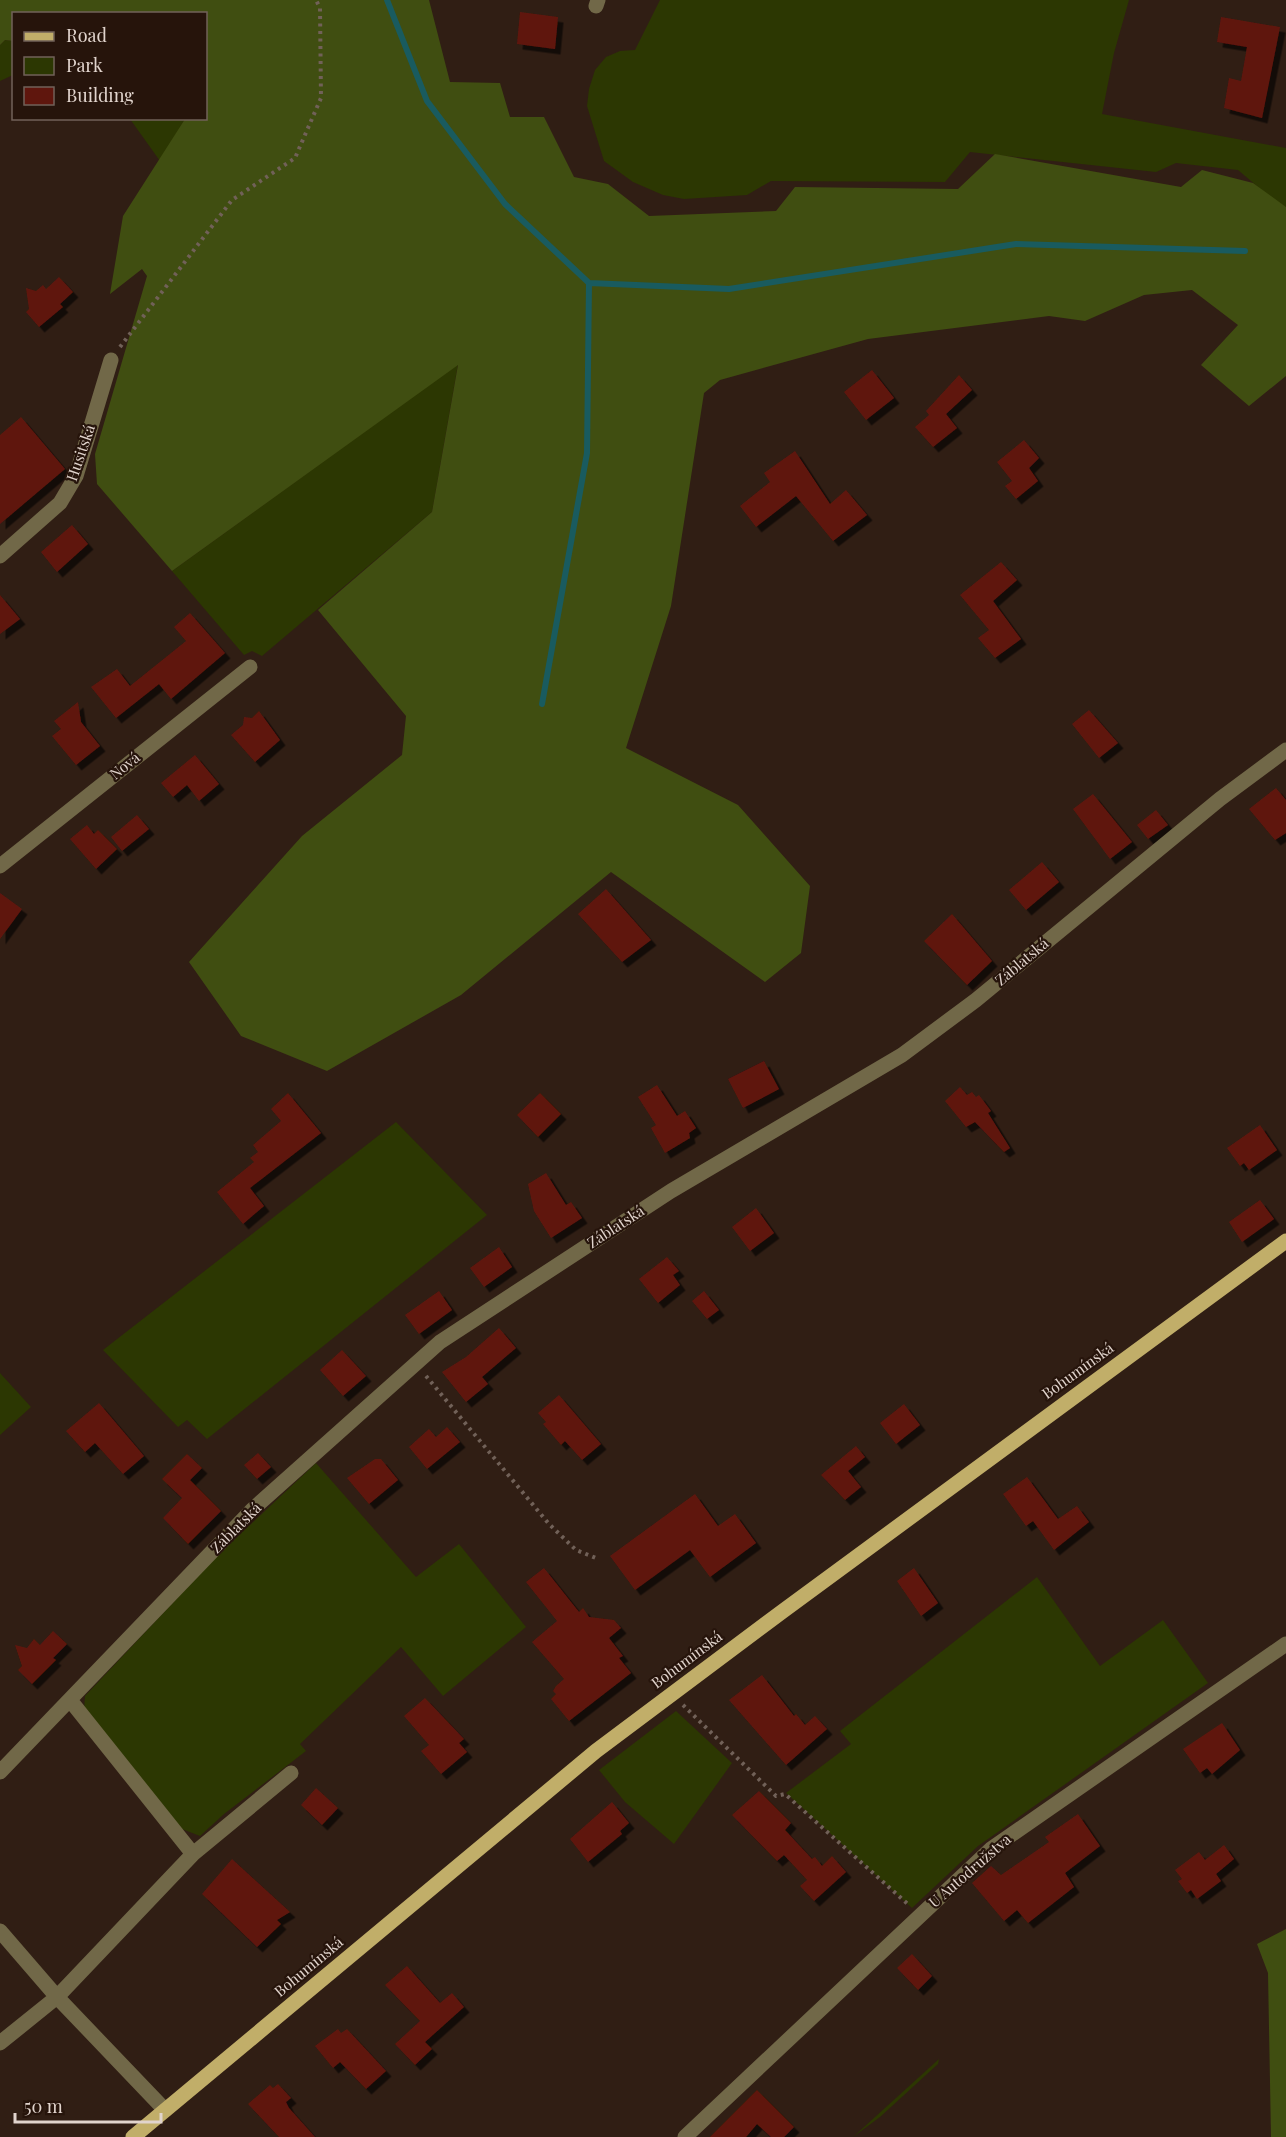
<svg xmlns="http://www.w3.org/2000/svg" width="1286" height="2137" font-family="'Playfair Display',serif">
  <defs>
    <filter id="shadow"><feDropShadow dx="5.5" dy="5.5" stdDeviation="0" flood-color="#0009"/></filter>
  </defs>
  <rect width="100%" height="100%" fill="#301e14"/>
  <path fill="#2c3702" d="M660 0H1129L1114 53 1102 114 1286 148V207L1276 202 1238 170 1176 163 1156 172 970 152 945 182 771 181 747 195 684 199 663 195 633 182 604 161 587 106 589 89 595 70 606 57 620 51 635 50Z
    M5 40 13 41V75L0 81V45Z
    M130 119H185L160 161Z
    M458 364 432 512 262 656 252 651 244 655 172 571Z
    M396 1122 487 1215 207 1439 187 1420 178 1427 103 1350Z
    M0 1373 31 1407 0 1435Z
    M316 1463 416 1577 459 1544 526 1627 443 1696 401 1647 300 1744 306 1751 224 1814 200 1836 182 1829 84 1710 85 1696 218 1555Z
    M1037 1577 1100 1666 1163 1620 1208 1683 978 1846 912 1908 786 1793 851 1744 840 1731Z
    M676 1711 732 1763 674 1844 625 1802 599 1770Z
    M939 2059 938 2064 880 2117 853 2137Z"/>
  <path fill="#404e11" d="M0 0H429L450 82 500 83 510 117H544L574 177 608 184 649 216 776 211 795 187 958 189 995 154 1181 187 1202 170 1253 183 1286 207V376L1249 406 1201 365 1238 325 1192 290 1144 295 1085 321 1049 316 868 339 720 380 704 393 671 606 626 748 738 805 810 886 801 953 765 982 611 872 461 995 327 1071 241 1036 189 962 302 836 402 755 406 716 318 610 432 512 458 365 172 571 97 484 95 454 147 276 142 269 110 294 123 216 185 119 206 118V14H14L13 41 5 40 0 45Z
    M1286 1929V2137H1271L1268 1973 1257 1944Z"/>
  <g fill="none" stroke-linecap="round" stroke-linejoin="round">
    <path stroke="#195b5f" stroke-width="6" d="M387 0 427 101 505 204 589 283 729 289 1016 244 1245 251
      M542 704 587 453 589 283"/>
  </g>
  <path fill="#5f160d" filter="url(#shadow)" d="M520 12 558 17 555 49 517 44Z
    M1221 17 1280 27 1262 118 1224 108 1229 78 1241 81 1247 47 1217 42Z
    M59 277 73 292 60 304 63 307 39 327 26 312 29 309 26 288 36 291 43 285 46 289Z
    M872 370 894 398 866 420 844 392Z
    M959 375 972 390 946 414 957 428 933 447 915 427 929 415 926 411Z
    M21 417 65 469 0 524V435Z
    M1024 440 1039 458 1029 468 1038 481 1016 499 1005 486 1012 481 997 462Z
    M795 451 830 504 846 490 867 515 833 541 796 496 756 527 740 506 770 482 764 473Z
    M72 525 88 544 57 572 41 552Z
    M1001 562 1017 580 993 601 1021 639 995 658 978 638 989 630 960 595Z
    M0 595 20 619 0 634Z
    M190 613 225 653 171 699 159 684 116 718 91 687 117 669 130 686 186 641 174 627Z
    M78 702 81 722 100 746 76 765 52 736 61 729 54 721Z
    M1089 710 1118 743 1099 758 1072 724Z
    M259 711 280 740 255 762 231 735 243 725 244 717 252 718Z
    M195 755 219 784 199 801 187 785 173 797 161 783Z
    M1276 788 1286 800V833L1275 840 1249 809Z
    M1093 794 1132 842 1110 859 1073 809Z
    M1156 810 1168 825 1148 839 1137 825Z
    M137 815 149 829 122 851 111 837Z
    M87 825 94 834 98 830 117 849 96 869 70 839Z
    M1042 862 1059 882 1026 910 1009 890Z
    M606 889 651 940 622 962 578 914Z
    M0 893 22 909 0 939Z
    M952 914 992 961 967 985 924 941Z
    M764 1061 779 1089 743 1108 728 1079Z
    M657 1085 677 1116 685 1111 696 1128 689 1133 690 1138 665 1153 651 1128 656 1125 638 1097Z
    M960 1087 967 1095 972 1092 976 1097 979 1095 991 1111 988 1113 1010 1148 1004 1152 975 1122 966 1127 945 1101Z
    M288 1093 321 1133 250 1188 264 1206 243 1224 217 1192 254 1162 250 1158 258 1152 253 1145 281 1121 271 1109Z
    M540 1093 561 1114 538 1137 517 1115Z
    M1260 1125 1277 1150 1249 1170 1244 1163 1240 1166 1227 1148Z
    M546 1173 566 1205 571 1202 582 1218 551 1238 534 1211 528 1184Z
    M1260 1200 1274 1219 1242 1242 1229 1222Z
    M756 1208 774 1233 750 1251 732 1227Z
    M499 1247 512 1267 484 1287 470 1268Z
    M667 1257 679 1271 673 1275 680 1285 658 1303 639 1279Z
    M439 1291 452 1310 419 1334 405 1315Z
    M704 1291 719 1310 707 1319 692 1301Z
    M499 1328 516 1348 482 1377 488 1384 466 1402 442 1372 466 1357Z
    M342 1350 366 1376 343 1396 320 1370Z
    M559 1395 601 1444 582 1460 565 1441 561 1445 543 1424 546 1422 538 1413Z
    M99 1403 144 1456 123 1474 95 1443 85 1452 66 1431Z
    M904 1404 920 1425 896 1444 880 1423Z
    M447 1427 460 1442 427 1469 409 1447 429 1429 436 1437Z
    M856 1446 865 1457 848 1471 861 1487 845 1500 821 1475Z
    M258 1453 271 1467 257 1479 244 1465Z
    M187 1454 202 1468 190 1480 221 1511 188 1544 163 1518 182 1498 162 1479Z
    M375 1459H381L398 1480 369 1504 347 1478Z
    M1027 1477 1058 1519 1077 1506 1089 1522 1054 1550 1033 1521 1026 1526 1003 1494Z
    M695 1494 718 1526 735 1514 756 1543 710 1577 690 1550 635 1590 610 1556Z
    M544 1568 579 1612 583 1608 589 1617 614 1620 621 1628 609 1638 623 1656 619 1658 631 1673 569 1721 551 1699 556 1694 553 1691 556 1686 564 1679 532 1642 557 1621 526 1582Z
    M914 1568 938 1603 921 1616 897 1581Z
    M53 1631 67 1644 53 1658 56 1660 32 1684 18 1670 22 1666 15 1645 27 1648 34 1639 40 1645Z
    M762 1675 794 1716 796 1714 805 1725 815 1716 827 1729 786 1765 729 1700Z
    M425 1698 464 1739 459 1743 467 1752 441 1774 421 1751 429 1745 404 1716Z
    M1222 1723 1240 1750 1212 1774 1207 1768 1200 1773 1183 1749Z
    M316 1788 338 1808 322 1825 301 1805Z
    M759 1791 791 1823 785 1830 812 1859 815 1857 822 1866 832 1856 846 1872 814 1901 800 1886 807 1880 784 1855 777 1861 732 1815Z
    M612 1802 629 1823 620 1831 622 1834 588 1862 570 1839Z
    M1078 1814 1100 1846 1065 1873 1074 1887 1028 1923 1017 1910 1004 1921 972 1883 991 1866 1001 1875 1049 1842 1045 1837Z
    M1224 1845 1234 1859 1216 1874 1221 1881 1197 1899 1191 1890 1187 1893 1178 1881 1182 1879 1175 1870 1199 1852 1205 1860Z
    M232 1859 290 1912 277 1920 281 1924 257 1947 202 1894Z
    M912 1954 932 1976 918 1990 897 1968Z
    M407 1966 440 2003 452 1993 464 2007 425 2042 432 2049 415 2065 395 2044 420 2021 385 1985Z
    M338 2029 341 2033 347 2029 386 2071 366 2089 340 2062 333 2068 315 2046Z
    M278 2084 291 2098 286 2102 289 2108 315 2137H279L248 2104 270 2085 273 2088Z
    M757 2090 794 2127 784 2137H771L757 2124 746 2137H710Z"/>
  <g fill="none" stroke-linecap="round" stroke-linejoin="round">
    <path stroke="#716158" stroke-width="4" stroke-dasharray="3 4.5" stroke-linecap="butt" d="M120 347 232 200 295 158 321 98 320 8 316 0
      M426 1376 549 1524 576 1550 596 1558
      M683 1705 776 1796 785 1794 910 1906"/>
    <path stroke="#716848" stroke-width="15" d="M596 6 598 0
      M0 556 60 503 76 476 111 360
      M0 866 250 667
      M70 1700 193 1854
      M0 1772 253 1509 440 1342 671 1191 902 1055 976 1000 1220 799 1286 750
      M0 1931 57 1997 165 2110
      M0 2043 57 1997 193 1854 291 1773
      M685 2137 991 1849 1286 1644"/>
    <path stroke="#c1ae69" stroke-width="15" d="M133 2137 596 1751 783 1611 1286 1241"/>
  </g>
  <g text-anchor="middle" stroke-width="4.5" stroke-linejoin="round" paint-order="stroke">
    <g font-size="15" fill="#e1d4cd" stroke="#26140b">
      <text transform="translate(81 453) rotate(-71)" y="5">Husitská</text>
      <text transform="translate(125 766) rotate(-39)" y="5">Nová</text>
      <text transform="translate(1022 962) rotate(-40)" y="5">Záblatská</text>
      <text transform="translate(616 1227) rotate(-33)" y="5">Záblatská</text>
      <text transform="translate(1078 1371) rotate(-36)" y="5">Bohumínská</text>
      <text transform="translate(236 1528) rotate(-45)" y="5">Záblatská</text>
      <text transform="translate(687 1660) rotate(-37)" y="5">Bohumínská</text>
      <text transform="translate(970 1871) rotate(-41)" y="5">U Autodružstva</text>
      <text transform="translate(309 1967) rotate(-40)" y="5">Bohumínská</text>
    </g>
  </g>
  <rect x="12" y="12" width="195" height="108" fill="#26140b" stroke="#716159" stroke-width="1.5"/>
  <rect x="24" y="32" width="30" height="9" fill="#c1ae69" stroke="#716159" stroke-width="1.5"/>
  <text x="66" y="42" font-size="18" fill="#e1d4cd">Road</text>
  <rect x="24" y="57" width="30" height="18" fill="#2c3702" stroke="#716159" stroke-width="1.5"/>
  <text x="66" y="72" font-size="18" fill="#e1d4cd">Park</text>
  <rect x="24" y="87" width="30" height="18" fill="#5f160d" stroke="#716159" stroke-width="1.5"/>
  <text x="66" y="102" font-size="18" fill="#e1d4cd">Building</text>
  <path d="M15 2113v9h146v-9" fill="none" stroke="#e1d4cd" stroke-width="3"/>
  <text x="24" y="2113" font-size="18" fill="#e1d4cd" stroke="#26140b" stroke-width="4.5" paint-order="stroke">50 m</text>
</svg>
